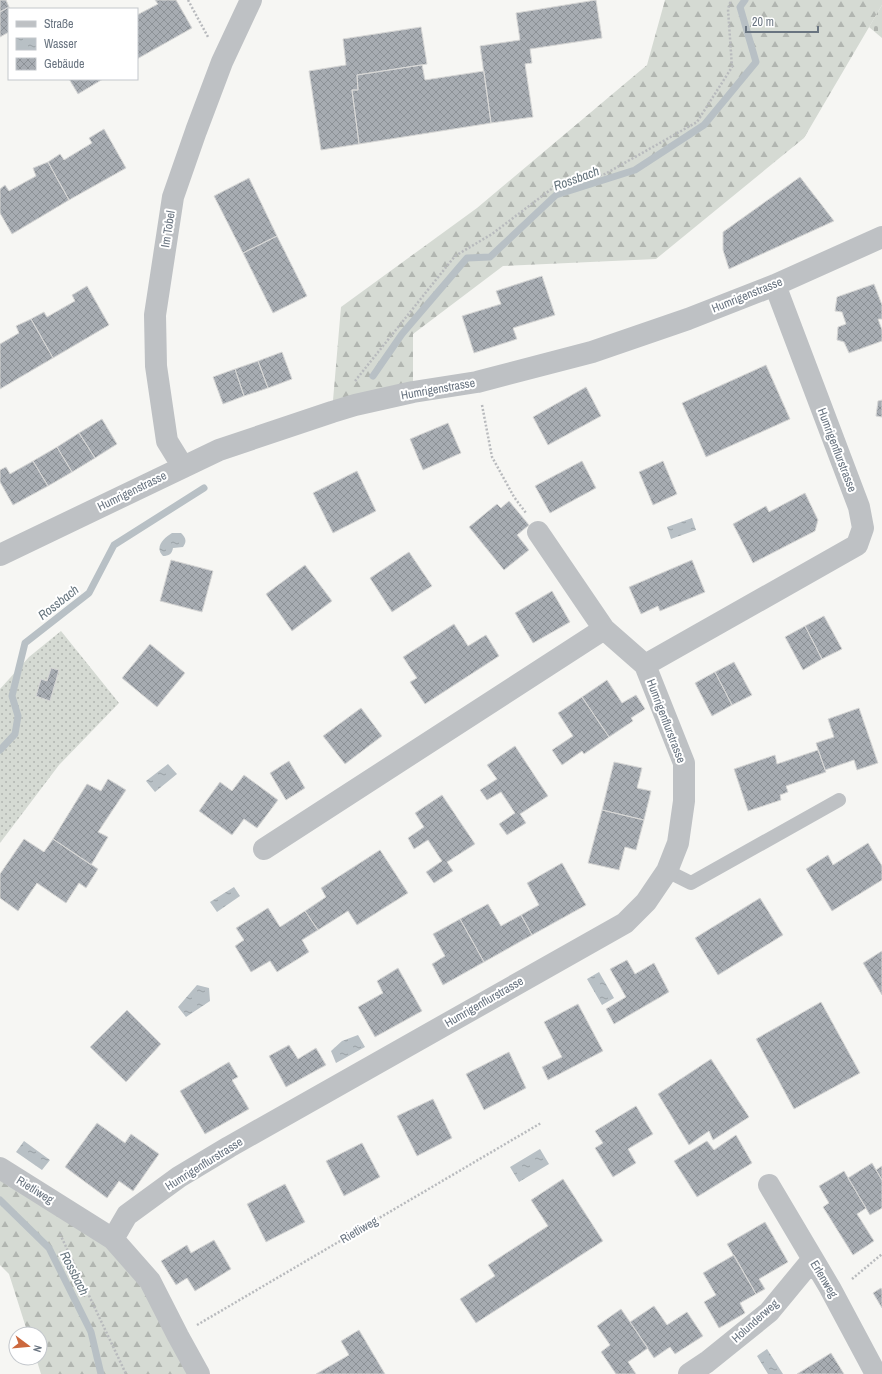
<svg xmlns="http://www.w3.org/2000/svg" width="882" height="1374" font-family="'Archivo Narrow',sans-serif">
  <defs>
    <pattern id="grass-dots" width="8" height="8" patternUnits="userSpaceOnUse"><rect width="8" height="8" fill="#d5dad3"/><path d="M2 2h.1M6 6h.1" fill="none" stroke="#b1b5b0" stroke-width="1.8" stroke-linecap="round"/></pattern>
    <pattern id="forest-firs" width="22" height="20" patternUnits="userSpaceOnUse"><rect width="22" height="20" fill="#d5dad3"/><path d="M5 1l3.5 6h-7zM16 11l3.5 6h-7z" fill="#b1b5b0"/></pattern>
    <pattern id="cemetery-stones" width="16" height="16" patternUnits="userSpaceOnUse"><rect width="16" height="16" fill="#d5dad3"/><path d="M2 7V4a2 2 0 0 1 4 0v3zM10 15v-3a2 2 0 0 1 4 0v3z" fill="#b1b5b0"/></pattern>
    <pattern id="water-ripples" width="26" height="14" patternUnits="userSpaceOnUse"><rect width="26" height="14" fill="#b8c0c5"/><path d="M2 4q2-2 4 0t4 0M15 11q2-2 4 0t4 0" fill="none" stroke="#9aa1a5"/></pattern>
    <pattern id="building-cross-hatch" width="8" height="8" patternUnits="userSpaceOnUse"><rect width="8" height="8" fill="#a7acb2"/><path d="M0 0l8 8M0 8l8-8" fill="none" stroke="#8c9196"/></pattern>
  </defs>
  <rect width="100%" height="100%" fill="#f6f6f3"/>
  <path fill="url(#grass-dots)" d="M61 631 119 703 59 765 0 843V689L29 657Z"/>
  <path fill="url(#forest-firs)" d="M665 0H882V5L804 138 656 259 503 266 413 334V392L332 412 341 307 477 208 647 65Z
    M0 1168 113 1239 199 1374H41L36 1358H40V1334H28L9 1274 0 1265Z"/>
  <path fill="url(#cemetery-stones)" d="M882 5V38L869 27Z"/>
  <path fill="url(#water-ripples)" d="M692 518 696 530 671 539 667 527Z
    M172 533H181C186 538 187 541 183 547L173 548C172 554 169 556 163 556 154 547 164 538 172 533Z
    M168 764 177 774 155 792 146 781Z
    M234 887 240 896 217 912 210 902Z
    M599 972 614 998 602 1005 587 979Z
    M197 985 209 988 210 1001 186 1017 178 1007Z
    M358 1035 365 1047 336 1063 331 1051 342 1041Z
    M24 1141 50 1160 42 1170 16 1152Z
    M540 1149 549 1164 519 1182 510 1167Z
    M767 1349 783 1374H768L757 1356Z"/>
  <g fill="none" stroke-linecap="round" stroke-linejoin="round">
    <path stroke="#b8c0c5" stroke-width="7" d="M373 376 402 334 467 258 490 257 556 195 635 170 704 125 756 62 740 7 745 0
      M0 750 15 734 18 716 12 696 25 643 89 593 114 545 204 488
      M0 1200 49 1248 91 1332 101 1374"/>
  </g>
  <path fill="url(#building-cross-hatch)" stroke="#d7d7d6" d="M0 0H6L9 7 0 12Z
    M155 0H176L192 28 137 59V15L158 4Z
    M596 0 602 38 530 49 532 63 525 64 533 117 491 123 480 46 520 40 516 13Z
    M9 7V32L0 37V12Z
    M421 27 427 64 357 75 358 90H352L359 144 321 150 309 71 346 65 343 39Z
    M422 65 425 80 484 71 491 123 359 144 352 90H358L357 75Z
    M69 79H103L78 94Z
    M104 129 126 168 69 200 48 162 60 154 64 160 92 143 89 138Z
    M48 162 69 200 12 234 0 213V189L5 185 9 191 36 176 33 168Z
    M800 177 834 221 729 269 723 250V232Z
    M249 178 277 236 243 253 214 196Z
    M277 236 307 296 273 313 243 253Z
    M542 276 555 315 513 328 517 339 474 353 462 316 501 304 496 291Z
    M874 284 882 305V319H878L882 330V341L849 353 844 342 837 340 838 327 846 324 842 312 835 311 837 297Z
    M87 286 109 325 53 358 31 319 44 312 47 317 75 301 72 295Z
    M31 319 53 358 0 389V344L19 333 16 326Z
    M282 352 292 379 268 388 258 361Z
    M258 361 268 388 244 396 235 369Z
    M766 365 790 419 706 457 682 403Z
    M235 369 244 396 223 404 213 377Z
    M586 387 601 416 548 445 533 417Z
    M882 400V417L876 416 878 401Z
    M102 419 117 444 95 458 79 433Z
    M448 423 461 453 423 470 410 439Z
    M79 433 95 458 72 472 57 447Z
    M57 447 72 472 48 486 33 461Z
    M33 461 48 486 13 505 0 482V470L6 467 10 474Z
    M582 461 596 488 550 513 535 486Z
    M663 461 677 494 653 505 639 472Z
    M357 471 376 511 333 533 313 493Z
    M805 493 818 520 815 531 753 563 733 524 766 506 769 512Z
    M509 501 529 525 517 535 529 550 504 570 469 527 497 504 501 508Z
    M409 552 432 586 392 612 370 578Z
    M171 560 213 571 202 612 160 601Z
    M692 560 705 592 660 611 658 606 641 614 629 587Z
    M305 565 332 601 292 631 266 594Z
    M552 591 570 622 533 643 515 613Z
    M824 616 842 649 822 659 805 626Z
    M454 624 468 646 486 635 499 656 425 704 410 682 417 678 403 657Z
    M805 626 822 659 803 670 785 637Z
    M150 644 185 673 157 707 122 678Z
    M734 662 752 695 732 705 715 672Z
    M51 668 59 670 50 701 36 696 41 679 47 681Z
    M715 672 732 705 712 716 695 683Z
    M607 680 622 703 636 695 645 709 631 718 633 721 609 737 582 697Z
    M582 697 609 737 584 754 582 751 562 765 552 750 573 736 558 713Z
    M361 708 382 736 345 764 323 736Z
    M859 708 878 763 857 770 854 760 825 770 816 743 834 737 828 719Z
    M515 746 548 796 520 814 526 823 507 835 499 824 515 813 501 792 487 800 480 790 497 779 487 765Z
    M818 750 826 772 786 786 788 792 780 795 781 800 748 811 734 769 775 755 777 764Z
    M289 761 305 788 286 800 270 773Z
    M614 762 642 768 637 788 651 791 644 820 602 810Z
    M244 775 278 800 257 828 244 819 232 835 199 811 220 782 232 791Z
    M108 779 126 790 98 832 108 837 91 865 53 839 87 784 101 791Z
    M442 795 475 844 447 862 453 871 434 883 426 872 442 861 428 840 414 849 408 838 424 827 415 813Z
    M602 810 644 820 636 850 625 847 619 870 588 863Z
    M24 839 44 852 53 839 98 869 86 888 79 883 66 903 37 883 18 911 0 898V874Z
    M868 843 882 866V880L832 911 806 869 828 855 833 865Z
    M380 850 408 893 357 925 348 911 318 930 305 911 326 897 321 888Z
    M562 863 586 905 532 935 521 915 539 905 527 883Z
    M760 898 783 935 718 975 695 938Z
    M488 904 501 926 521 915 532 935 484 962 460 919Z
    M268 908 280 927 305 911 318 930 302 940 309 952 277 972 270 961 251 972 235 946 244 940 236 928Z
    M460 919 484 962 443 985 432 964 445 956 433 934Z
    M882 951V995L863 963Z
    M627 960 635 974 654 963 669 992 614 1024 606 1009 626 997 610 969Z
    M398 968 422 1011 375 1037 358 1007 383 993 377 981Z
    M821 1002 860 1073 794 1109 756 1039Z
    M578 1004 603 1051 548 1080 542 1067 562 1057 544 1022Z
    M127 1010 161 1044 126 1082 90 1047Z
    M289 1045 298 1059 316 1048 326 1065 286 1087 269 1056Z
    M509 1052 526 1088 484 1110 466 1074Z
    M711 1059 749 1117 713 1140 709 1131 689 1145 658 1094Z
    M229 1062 238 1077 232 1080 249 1109 205 1134 180 1091Z
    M433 1099 452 1138 417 1156 397 1116Z
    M636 1106 653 1134 628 1149 636 1163 613 1177 595 1148 603 1143 595 1131Z
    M97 1123 125 1143 131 1134 159 1154 133 1191 119 1181 107 1198 65 1167Z
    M736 1135 752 1163 697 1197 674 1161 707 1141 714 1150Z
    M362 1143 380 1177 344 1196 326 1161Z
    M872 1163 882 1180V1208L870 1215 848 1178Z
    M882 1166V1180L876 1170Z
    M844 1171 866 1208 857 1214 874 1241 853 1255 823 1207 829 1203 819 1186Z
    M563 1179 603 1241 476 1323 460 1299 495 1276 488 1265 548 1226 531 1200Z
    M285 1184 305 1222 266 1242 247 1204Z
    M765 1222 788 1262 759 1279 765 1289 756 1294 727 1244Z
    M214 1240 231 1269 195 1291 187 1278 176 1285 161 1261 187 1245 191 1253Z
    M734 1255 756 1294 740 1303 745 1313 719 1328 704 1302 716 1295 703 1273Z
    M881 1288 882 1290V1308L873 1293Z
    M654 1306 667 1325 687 1312 703 1336 675 1354 670 1347 654 1358 630 1322Z
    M621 1309 648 1348 628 1362 636 1374H616L601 1352 610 1345 597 1326Z
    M359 1330 385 1374H316L349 1355 341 1341Z
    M831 1353 844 1374H797Z"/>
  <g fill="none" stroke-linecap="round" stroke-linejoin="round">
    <path stroke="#b8babd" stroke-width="2.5" stroke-dasharray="2 2" stroke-linecap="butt" d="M188 0 208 37
      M355 381 455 256 492 234 554 187 605 174 697 122 732 67 728 9 731 0
      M482 405 492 457 514 497 526 513
      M60 1234 126 1374
      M852 1279 882 1254
      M197 1325 541 1123"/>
    <path stroke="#bec1c4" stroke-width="14" d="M667 871 691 883 839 800"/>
    <path stroke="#bec1c4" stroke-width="22" d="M183 467 167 441 156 366 155 315 173 197 196 131 222 62 251 0
      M0 555 219 450 332 412 355 405 413 392 477 382 592 352 688 319 775 285 882 237
      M645 665 857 545 863 528 859 507 775 285
      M264 849 604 629
      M0 1168 113 1239 150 1281 178 1336 199 1374
      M769 1185 830 1288 876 1374
      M113 1239 127 1215 179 1177 229 1147 625 923 646 902 667 871 678 843 684 801V763L645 665 604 629 538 532
      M689 1374 707 1362 769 1312 812 1260"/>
  </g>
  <g text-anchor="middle" stroke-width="4" stroke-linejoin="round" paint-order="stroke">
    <g font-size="12" fill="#697480" stroke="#fff">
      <text transform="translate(168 229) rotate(-81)" y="4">Im Tobel</text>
      <text transform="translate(747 295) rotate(-22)" y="4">Humrigenstrasse</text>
      <text transform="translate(438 389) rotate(-10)" y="4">Humrigenstrasse</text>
      <text transform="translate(837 450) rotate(69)" y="4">Humrigenflurstrasse</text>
      <text transform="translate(132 491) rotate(-26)" y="4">Humrigenstrasse</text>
      <text transform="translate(666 721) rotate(69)" y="4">Humrigenflurstrasse</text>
      <text transform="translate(484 1002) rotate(-30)" y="4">Humrigenflurstrasse</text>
      <text transform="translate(204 1164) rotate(-32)" y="4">Humrigenflurstrasse</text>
      <text transform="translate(35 1190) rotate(32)" y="4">Rietliweg</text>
      <text transform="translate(359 1230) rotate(-30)" y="4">Rietliweg</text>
      <text transform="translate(824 1279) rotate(59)" y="4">Erlenweg</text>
      <text transform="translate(755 1321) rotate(-42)" y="4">Holunderweg</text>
    </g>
    <g font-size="13" font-style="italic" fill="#65747d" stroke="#fff">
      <text transform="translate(576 178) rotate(-20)" y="5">Rossbach</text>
      <text transform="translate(58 602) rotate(-38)" y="5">Rossbach</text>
      <text transform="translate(75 1273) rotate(63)" y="5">Rossbach</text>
    </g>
  </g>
  <rect x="8" y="8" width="130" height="72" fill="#ffffff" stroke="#c3c7cc"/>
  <rect x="16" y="21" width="20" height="6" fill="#bec1c4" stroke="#c3c7cc"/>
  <text x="44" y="28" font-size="12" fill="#697480">Straße</text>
  <rect x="16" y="38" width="20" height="12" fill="url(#water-ripples)" stroke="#c3c7cc"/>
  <text x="44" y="48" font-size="12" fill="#697480">Wasser</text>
  <rect x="16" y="58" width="20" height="12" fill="url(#building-cross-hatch)" stroke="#c3c7cc"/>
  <text x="44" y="68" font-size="12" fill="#697480">Gebäude</text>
  <g transform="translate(28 1346) rotate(106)"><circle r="19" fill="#ffffff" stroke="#c3c7cc"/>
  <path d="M0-3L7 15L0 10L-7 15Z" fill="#cc683d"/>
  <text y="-6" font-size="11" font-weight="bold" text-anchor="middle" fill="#697480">N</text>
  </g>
  <path d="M746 26v6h72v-6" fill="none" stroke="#697480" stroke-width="2"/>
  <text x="752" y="26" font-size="12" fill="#697480" stroke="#ffffff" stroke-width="3" paint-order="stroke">20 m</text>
</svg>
